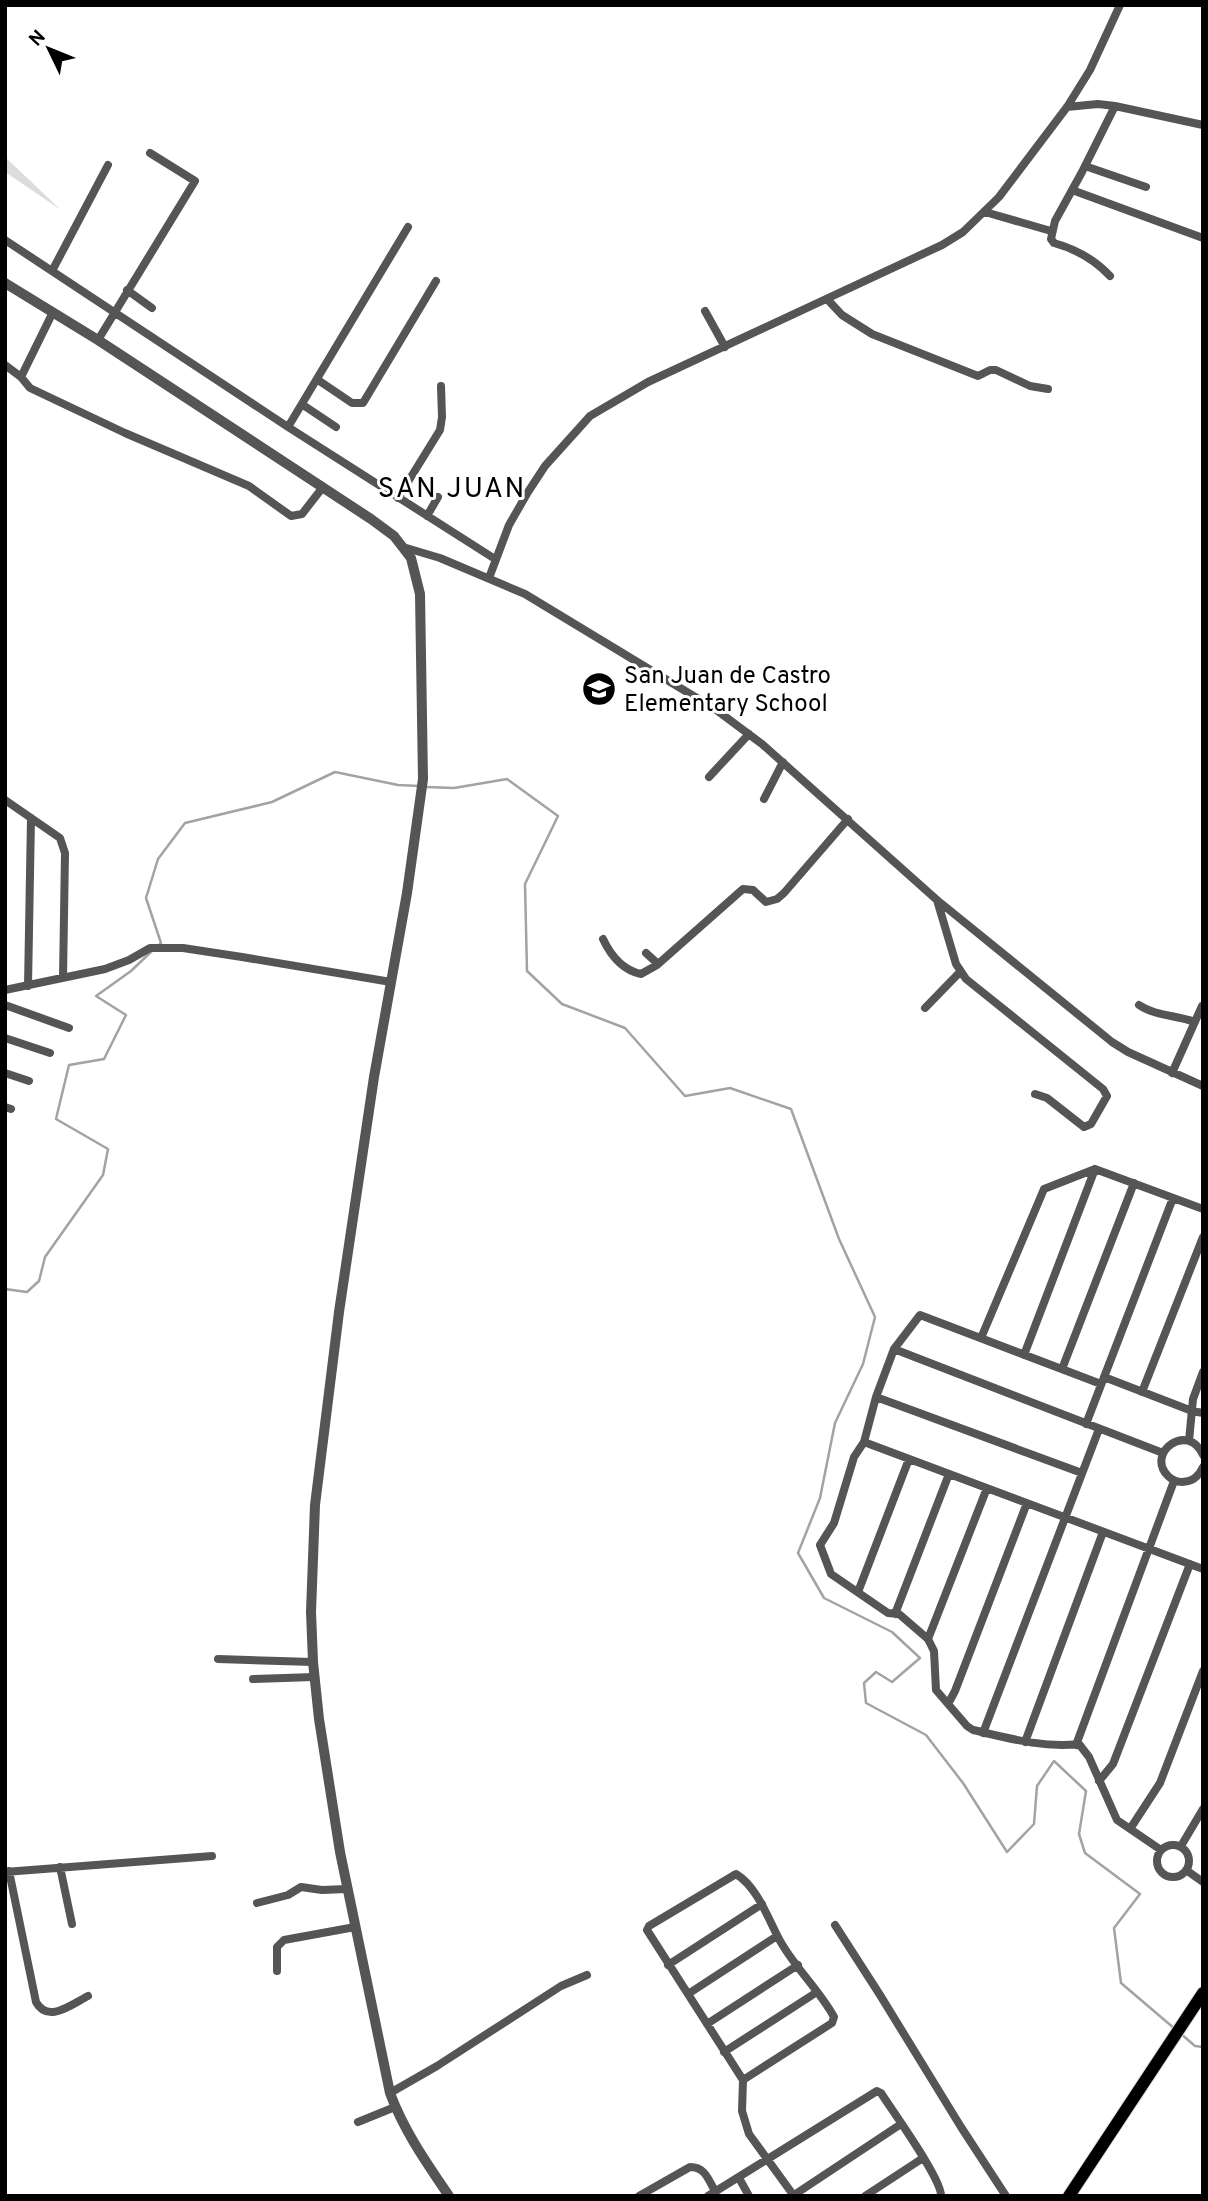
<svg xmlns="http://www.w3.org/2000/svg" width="1208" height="2201" font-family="Overpass,sans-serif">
  <rect width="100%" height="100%" fill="#fff"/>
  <path fill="#dcdcdc" d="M5 157 61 210 5 172Z"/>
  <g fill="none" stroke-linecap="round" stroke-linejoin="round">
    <path stroke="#a3a3a3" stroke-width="2.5" d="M426 787 454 788 507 779 558 816 525 884 527 971 562 1004 625 1028 685 1096 730 1088 791 1109 839 1239 875 1317 863 1364 835 1423 820 1498 798 1553 824 1598 892 1632 920 1658 892 1682 876 1672 864 1683 866 1703 926 1735 963 1783 1007 1852 1034 1824 1037 1786 1054 1761 1086 1791 1079 1834 1085 1853 1140 1894 1114 1928 1121 1983 1175 2029
      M158 946 161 943 146 898 158 859 185 823 272 802 335 772 398 785 419 786
      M5 1289 27 1292 39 1281 45 1257 103 1175 108 1149 56 1119 69 1065 104 1059 126 1015 96 996 131 971 153 950
      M1180 2033 1195 2046 1203 2047"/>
    <g stroke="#dbdbdb" stroke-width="14">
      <path id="primary" d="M1069 2196 1203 1993"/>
    </g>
    <path stroke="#555" stroke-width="8" d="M1067 107 1098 104 1115 106
      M1085 166 1146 187
      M1072 190 1203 238
      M985 212 1051 231
      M5 240 288 427 495 559
      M52 271 108 165
      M1110 276C1094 259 1076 249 1054 243L1051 239 1055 221 1082 172 1115 106 1203 125
      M127 290 152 308
      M827 299 842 315 872 334 978 376 990 370H996L1030 386 1048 389
      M705 311 725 347
      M53 312 21 377 30 388 125 433 249 486 291 516 302 514 323 487
      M98 340 195 181 150 153
      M5 365 21 377
      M318 380 352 403H363L436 281
      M303 405 336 427
      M288 427 408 227
      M398 498 440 430 442 417 441 386
      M427 516 438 497
      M403 547 440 558 525 594 715 709 762 744 937 900 1112 1042 1128 1052 1203 1086
      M489 578 509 525 528 492 545 466 590 416 648 382 942 245 963 232 999 197 1067 107 1090 70 1120 5
      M709 777 749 734
      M764 799 783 762
      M5 800 60 838 65 853 63 978
      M937 900 956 964 966 979 1103 1089 1107 1096 1091 1124 1084 1127 1047 1098 1035 1094
      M603 939C611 956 622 970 641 974L657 965 743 889 753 890 766 902 777 899 784 893 848 819
      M646 953 658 964
      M28 986 31 818
      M5 990 105 969 129 960 150 948H183L242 957 391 982
      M5 1005 69 1028
      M1139 1005C1155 1016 1176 1015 1195 1022
      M925 1008 960 972
      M5 1038 50 1053
      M5 1073 29 1081
      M1172 1073 1202 1006
      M5 1107 11 1109
      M981 1338 1044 1189 1095 1169 1203 1209
      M894 1349 1163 1453
      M1024 1355 1095 1169
      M1062 1369 1134 1183
      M1104 1377 1192 1411 1203 1413
      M1101 1384 920 1315 894 1349 876 1397 864 1442 854 1457 834 1523 820 1545 831 1574 888 1613 899 1614 928 1639 934 1651 936 1690 967 1726 973 1730C1008 1738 1042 1748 1079 1744L1089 1757 1117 1820 1161 1850
      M1142 1392 1203 1237
      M876 1397 1082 1473
      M1086 1424 1173 1198
      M1189 1441 1193 1399 1203 1372
      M864 1442 1203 1569
      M1203 1455C1188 1421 1145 1453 1168 1476 1172 1480 1177 1482 1182 1482 1193 1482 1199 1476 1203 1467
      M858 1592 909 1459
      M895 1614 949 1474
      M928 1639 987 1488
      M218 1659 313 1662
      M253 1679 314 1677
      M948 1704 955 1691 1027 1503
      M983 1733 1099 1429
      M1025 1742 1103 1532
      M1076 1745 1174 1481
      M1099 1781 1113 1764 1190 1564
      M1130 1829 1160 1783 1203 1671
      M1157 1861a16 16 0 1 1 32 0a16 16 0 1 1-32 0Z
      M1181 1846 1203 1809
      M60 1867 72 1924
      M1186 1870 1203 1882
      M9 1871 36 2002C48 2024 72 2004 88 1996
      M5 1872 212 1856
      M257 1903 288 1895 301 1887 322 1890 347 1889
      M835 1925 880 1995 961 2127 1006 2196
      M668 1965 762 1904
      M277 1971V1947L284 1940 355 1927
      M688 1994 777 1936
      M707 2024 798 1965
      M724 2052 817 1992
      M743 2080 832 2023 834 2017C819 1989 792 1965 778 1937 767 1916 757 1887 736 1874L649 1926 647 1930 743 2080 742 2111 749 2134 794 2196
      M390 2093 437 2066 561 1986 587 1975
      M358 2122 395 2107
      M739 2178 749 2196
      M794 2195 901 2124
      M639 2196 690 2167C705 2167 708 2179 715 2191
      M708 2196 877 2091 881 2093C893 2112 942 2179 941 2196
      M865 2196 923 2158"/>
    <path stroke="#555" stroke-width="10" d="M5 283 98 340 371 519 394 536 411 558 420 594 423 779 407 893 374 1077 339 1312 315 1505 311 1612 313 1662 319 1719 340 1852 390 2093C404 2131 426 2162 449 2196"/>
    <use href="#primary" stroke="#000" stroke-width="12"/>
  </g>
  <defs>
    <g id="school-disc" transform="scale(1.75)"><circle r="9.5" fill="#000" stroke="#fff"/><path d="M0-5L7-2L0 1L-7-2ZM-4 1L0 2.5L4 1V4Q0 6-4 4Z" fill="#fff"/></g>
  </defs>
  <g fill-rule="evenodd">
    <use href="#school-disc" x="599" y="689"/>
  </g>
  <g text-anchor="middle" stroke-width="6" stroke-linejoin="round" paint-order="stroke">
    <g font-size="24" fill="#000" stroke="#fff" text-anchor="start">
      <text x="624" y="683">San Juan de Castro<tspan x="624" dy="28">Elementary School</tspan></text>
    </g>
    <g font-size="28" letter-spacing="2" fill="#000" stroke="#fff">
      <text x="452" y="497">SAN JUAN</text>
    </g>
  </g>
  <rect width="1208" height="2201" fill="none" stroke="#000000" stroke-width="14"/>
  <g transform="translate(49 49) rotate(313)" stroke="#ffffff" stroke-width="5" paint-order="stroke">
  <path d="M0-5L12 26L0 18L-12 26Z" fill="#000000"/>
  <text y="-10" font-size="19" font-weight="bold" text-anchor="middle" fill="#000000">N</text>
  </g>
</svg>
